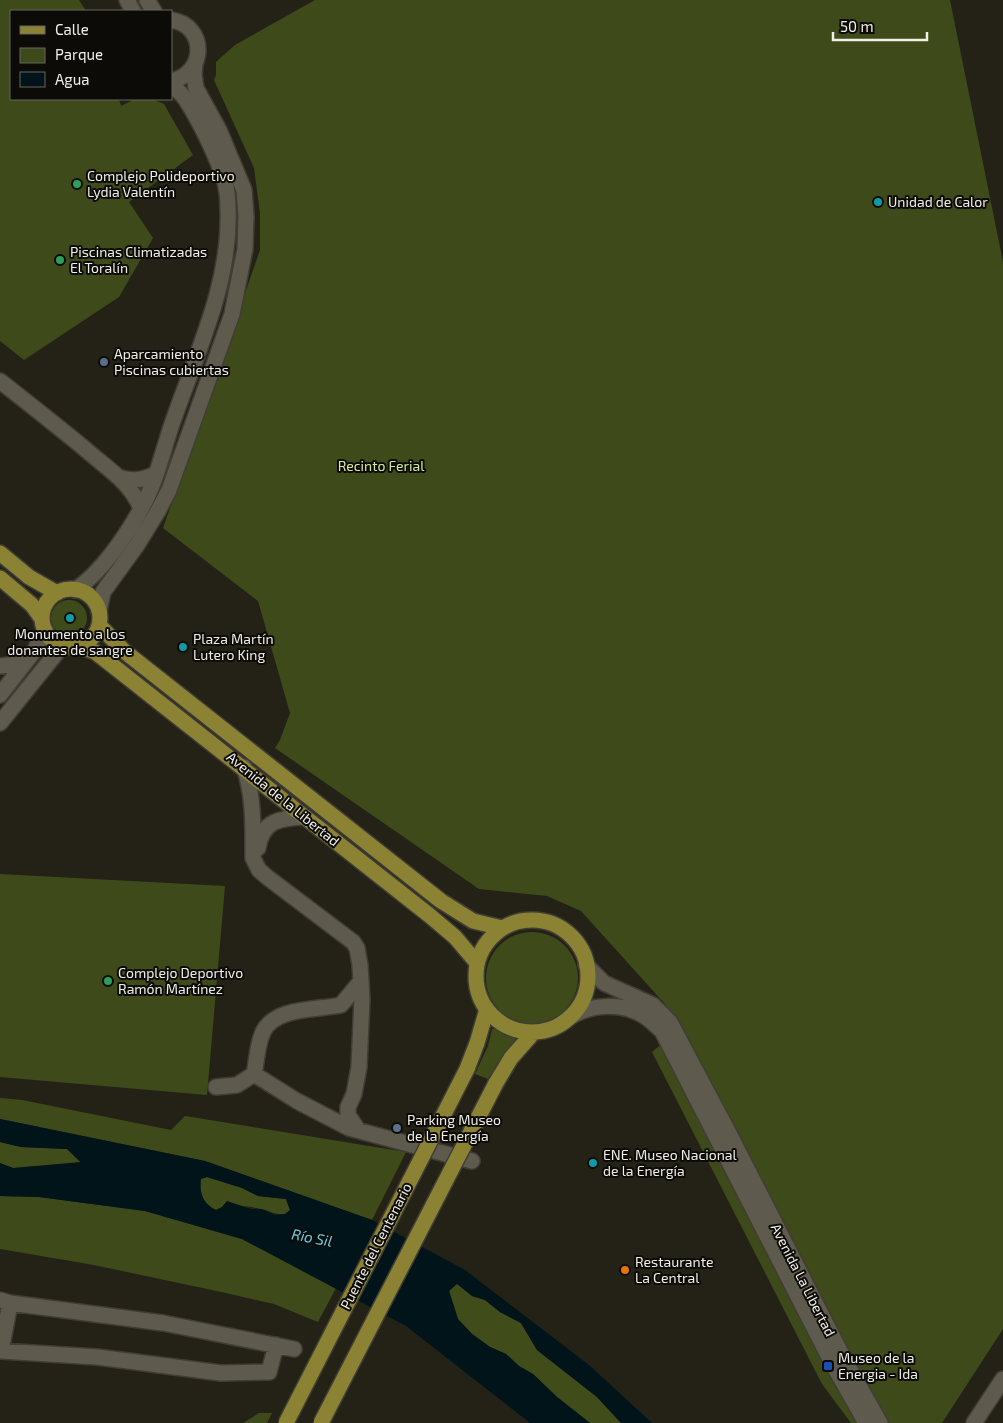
<svg xmlns="http://www.w3.org/2000/svg" width="1003" height="1423" font-family="'Exo 2',sans-serif">
  <rect width="100%" height="100%" fill="#242217"/>
  <path fill="#3f4a1b" d="M0 0H79L86 11H11V99H119L121 106 135 99H152L164 104 193 155 129 202 153 238 119 297 24 360 0 341Z
    M315 0H950L1003 262V1329L942 1423H851L822 1384 652 1052 681 1028 665 1004 581 911 547 896 479 889 275 748 280 740 290 713 258 601 163 528 260 250V213L254 168 214 80 216 75V62L235 45Z
    M51 618a18 18 0 1 1 36 0a18 18 0 1 1-36 0Z
    M0 874 225 886 207 1095 0 1077Z
    M486 978a46 46 0 1 1 92 0a46 46 0 1 1-92 0Z
    M492 1029H497L515 1037V1041L500 1060 488 1079 475 1074 488 1046Z
    M0 1098 22 1100 171 1130 185 1116 406 1152 372 1220 205 1161 0 1119Z
    M0 1196 39 1197 145 1211 242 1239 336 1288 318 1322 274 1304 226 1293 94 1265 0 1249Z
    M259 1413H272L267 1423H243Z"/>
  <path fill="#404c1a" d="M0 1142 21 1147 67 1149 81 1163 13 1168 0 1163Z
    M207 1177 242 1188 258 1196 286 1199 290 1210 285 1214C274 1215 271 1211 261 1209 248 1206 229 1204 216 1210 203 1204 199 1193 201 1179Z
    M457 1283 472 1296 485 1300 500 1312 521 1323 537 1350 597 1397 621 1423H590L557 1397 533 1374 519 1366 506 1354 490 1347 472 1334 458 1319 449 1291Z"/>
  <path fill="#011419" fill-rule="evenodd" d="M0 1119 205 1161 372 1220 465 1270 589 1365 652 1423H621L597 1397 537 1350 521 1323 500 1312 485 1300 472 1296 457 1284 449 1291 458 1319 472 1334 490 1347 506 1354 519 1366 533 1374 557 1397 590 1423H530L406 1326 242 1239 145 1211 39 1197 0 1196V1163L13 1168 81 1162 67 1149 21 1147 0 1142ZM207 1177 242 1188 258 1196 286 1199 290 1210 285 1214 275 1215 262 1209H251L227 1201 222 1207 216 1210C203 1204 199 1193 201 1179Z"/>
  <g fill="none" stroke-linecap="round" stroke-linejoin="round">
    <g stroke="#403d35" stroke-width="18">
      <path id="minor" d="M127 0 133 11
        M147 0 154 11
        M171 20C207 25 207 74 171 81
        M0 381C28 403 56 425 84 448 104 466 132 483 141 509
        M118 477C133 482 142 480 156 474
        M75 590C101 573 126 536 141 509 156 483 162 454 171 427 195 356 231 285 228 209 228 200 227 190 225 182 218 159 200 121 186 100 182 94 176 89 171 83
        M99 611 103 592 137 545 158 511 169 490 232 314 245 249 246 216 244 190 219 130 196 88 194 74 195 64
        M0 666 25 663
        M0 695 35 650 45 629
        M0 723 62 646
        M244 767C254 797 253 827 253 858L259 870 267 877 353 942 357 948 360 965 362 999 359 1067 354 1094 348 1107V1115L358 1130
        M258 848C262 820 281 818 305 817
        M586 965 604 983 653 1005 670 1022 730 1135 843 1357 880 1423
        M570 1017C591 1004 622 1002 644 1016 651 1020 656 1026 662 1031L832 1363 866 1423
        M254 1074 297 1101 349 1128 472 1161
        M216 1087 237 1085 254 1074C257 1060 257 1045 263 1032 275 1007 317 1010 341 1005L361 981
        M0 1300 10 1303 163 1323 294 1349
        M10 1303 1 1351 97 1357 221 1373 269 1372 276 1345
        M974 1423 1003 1379"/>
    </g>
    <g stroke="#403d35" stroke-width="18">
      <path id="major" d="M0 553 29 577 57 593
        M0 578 32 605 42 619
        M42 618a29 29 0 1 1 58 0a29 29 0 1 1-58 0Z
        M99 625 124 651 441 901 473 921 502 928
        M79 646 95 652 103 658 429 915 455 937 477 963
        M476 976a56 56 0 1 1 112 0a56 56 0 1 1-112 0Z
        M467 1069 477 1043 487 1009
        M496 1083 511 1058 534 1032"/>
    </g>
    <use href="#minor" stroke="#5e5b4e" stroke-width="15"/>
    <use href="#major" stroke="#8b8333" stroke-width="15"/>
    <g stroke="#403d35" stroke-width="18" stroke-linecap="butt">
      <path id="major-bridge" d="M286 1423 467 1069
        M321 1423 496 1083"/>
    </g>
    <use href="#major-bridge" stroke="#8b8333" stroke-width="15"/>
  </g>
  <g fill="#2e9e5b" stroke="#0c0b07" stroke-width="2">
    <circle cx="77" cy="184" r="5"/>
    <circle cx="60" cy="260" r="5"/>
    <circle cx="108" cy="981" r="5"/>
  </g>
  <g fill="#0f9aa8" stroke="#0c0b07" stroke-width="2">
    <circle cx="878" cy="202" r="5"/>
    <circle cx="70" cy="618" r="5"/>
    <circle cx="183" cy="647" r="5"/>
    <circle cx="593" cy="1163" r="5"/>
  </g>
  <g fill="#5c6f8a" stroke="#0c0b07" stroke-width="2">
    <circle cx="104" cy="362" r="5"/>
    <circle cx="397" cy="1128" r="5"/>
  </g>
  <circle fill="#e8710a" stroke="#0c0b07" stroke-width="2" cx="625" cy="1270" r="5"/>
  <rect fill="#1a4fb4" stroke="#0c0b07" stroke-width="2" x="823" y="1361" width="10" height="10" rx="2.5"/>
  <g text-anchor="middle" stroke-width="4" stroke-linejoin="round" paint-order="stroke">
    <g font-size="14" fill="#f0eee7" stroke="#0c0b07" text-anchor="start">
      <text x="87" y="181">Complejo Polideportivo<tspan x="87" dy="16">Lydia Valentín</tspan></text>
      <text x="888" y="207">Unidad de Calor</text>
      <text x="70" y="257">Piscinas Climatizadas<tspan x="70" dy="16">El Toralín</tspan></text>
      <text x="114" y="359">Aparcamiento<tspan x="114" dy="16">Piscinas cubiertas</tspan></text>
      <text x="70" y="639" text-anchor="middle">Monumento a los<tspan x="70" dy="16">donantes de sangre</tspan></text>
      <text x="193" y="644">Plaza Martín<tspan x="193" dy="16">Lutero King</tspan></text>
      <text x="118" y="978">Complejo Deportivo<tspan x="118" dy="16">Ramón Martínez</tspan></text>
      <text x="407" y="1125">Parking Museo<tspan x="407" dy="16">de la Energía</tspan></text>
      <text x="603" y="1160">ENE. Museo Nacional<tspan x="603" dy="16">de la Energía</tspan></text>
      <text x="635" y="1267">Restaurante<tspan x="635" dy="16">La Central</tspan></text>
      <text x="838" y="1363">Museo de la<tspan x="838" dy="16">Energia - Ida</tspan></text>
    </g>
    <g font-size="14" fill="#d5eb9c" stroke="#0c0b07">
      <text x="381" y="471">Recinto Ferial</text>
    </g>
    <g font-size="14" fill="#f0eee7" stroke="#0c0b07">
      <text transform="translate(283 799) rotate(39)" y="5">Avenida de la Libertad</text>
      <text transform="translate(376 1246) rotate(-63)" y="5">Puente del Centenario</text>
      <text transform="translate(803 1280) rotate(63)" y="5">Avenida La Libertad</text>
    </g>
    <g font-size="15" font-style="italic" fill="#64cfe8" stroke="#0c0b07">
      <text transform="translate(312 1238) rotate(11)" y="5">Río Sil</text>
    </g>
  </g>
  <rect x="10" y="10" width="162" height="90" fill="#0c0b07" stroke="#676661"/>
  <rect x="20" y="26" width="25" height="8" fill="#8b8333" stroke="#676661"/>
  <text x="55" y="35" font-size="15" fill="#f0eee7">Calle</text>
  <rect x="20" y="48" width="25" height="15" fill="#3f4a1b" stroke="#676661"/>
  <text x="55" y="60" font-size="15" fill="#f0eee7">Parque</text>
  <rect x="20" y="72" width="25" height="15" fill="#011419" stroke="#676661"/>
  <text x="55" y="85" font-size="15" fill="#f0eee7">Agua</text>
  <path d="M833 32v8h94v-8" fill="none" stroke="#f0eee7" stroke-width="2.5"/>
  <text x="840" y="32" font-size="15" fill="#f0eee7" stroke="#0c0b07" stroke-width="4" paint-order="stroke">50 m</text>
</svg>
